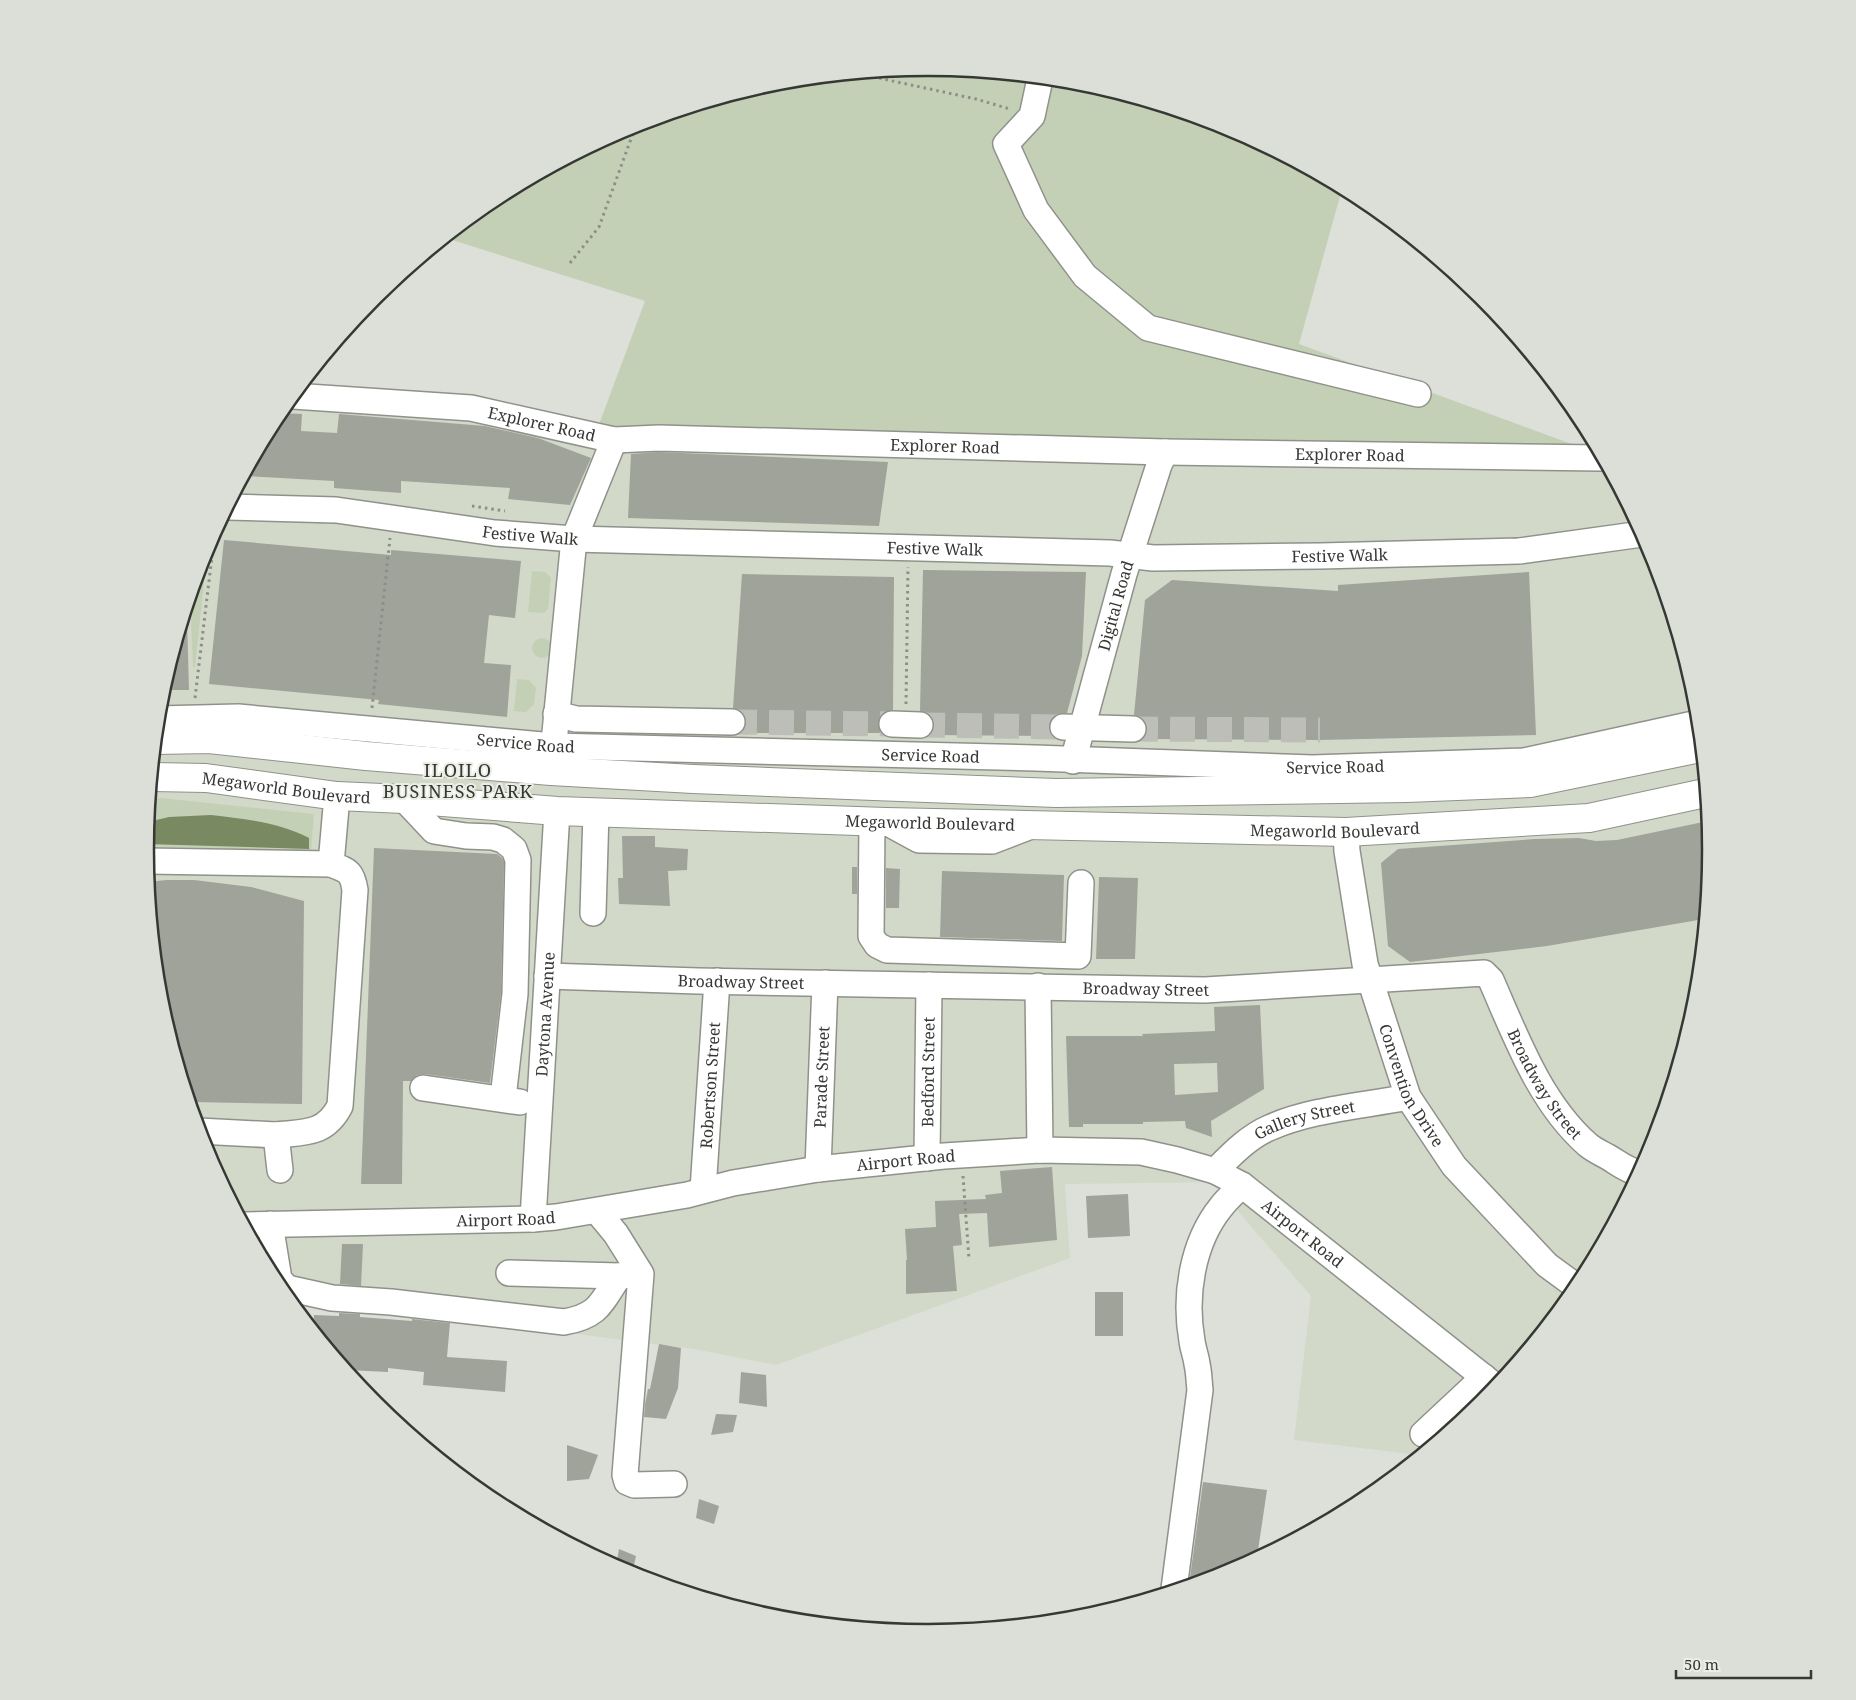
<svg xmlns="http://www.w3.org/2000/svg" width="1856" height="1700" font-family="'Noto Serif',serif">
  <rect width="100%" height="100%" fill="#dde0d8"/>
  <path fill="#d2d9c9" d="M299 389 611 429 1596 447 1651 551 1696 698 1710 850 1695 1003 1651 1150 1578 1285 1481 1404 1418 1455 1294 1440 1311 1296 1213 1182 1065 1184 1070 1258 776 1365 694 1349 490 1323 337 1311 292 1303 277 1284 205 1149 160 1002 146 850 161 697 205 550 278 415Z"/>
  <path fill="#c4d0b5" d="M928 68 1081 83 1228 127 1342 189 1299 344 1577 446 611 429 598 427 645 301 446 238 494 199 629 127 776 82Z
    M208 544 195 667H193L190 599Z
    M532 571 545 572 551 578 548 609 544 613 528 612Z
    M532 648a10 10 0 1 1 20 0a10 10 0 1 1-20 0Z
    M517 679 529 680 536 688 534 704 526 712 514 711Z
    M161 798 314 814 311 852 146 846 151 799Z"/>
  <path fill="#798961" d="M211 815C244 819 279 822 309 838V849L146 844 148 822 169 817Z"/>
  <path fill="#9fa39a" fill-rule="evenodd" d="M279 413 302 414 301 431 337 433 339 414 485 426 538 438 591 458 570 505 508 499 510 488 401 481V493L334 488V481L245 476Z
    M658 452 888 462 879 526 628 518 631 454Z
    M224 540 391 555V550L521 561 515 618 489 615 484 663 511 665 507 717 378 704 379 700 209 684Z
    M923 570 1086 572 1082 656 1067 713 1057 714 1051 720 1049 727 1052 736 930 735 934 726 933 719 928 713 920 711Z
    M1529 572 1536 735 1320 740 1143 739 1147 730 1146 723 1141 717 1134 715 1145 600 1172 580 1338 591V585Z
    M742 574 894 577 893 710 885 712 880 717 878 724 882 733H740L744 729 746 723 745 716 740 710 733 708Z
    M184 620H187L189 690H163Z
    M1708 821 1710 850 1704 919 1547 946 1410 962 1388 946 1381 863 1398 849 1535 839 1579 838 1596 841 1617 840Z
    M622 836H655V847L688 849 687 870 668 871 670 906 619 904 618 878H623Z
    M374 848 497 854 502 858 504 862 501 993 490 1083 425 1074 417 1075 411 1081H403L402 1184H361Z
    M852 867H857V894H852Z
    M886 868 900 869 899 908H886Z
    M942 871 1064 875 1062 941 940 937Z
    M1099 877 1138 878 1135 959H1096Z
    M166 880H194L251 887 304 901 302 1104 191 1102 160 1002 149 882Z
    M1260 1005 1264 1089 1211 1121 1212 1137 1186 1128 1185 1121 1143 1122V1124H1083V1127H1069L1066 1036H1143L1142 1034 1215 1031 1214 1007ZM1217 1063 1218 1092 1175 1095 1174 1064Z
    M1052 1167 1057 1240 989 1247 987 1213 959 1214 962 1245 953 1246 957 1291 906 1294V1260H907L905 1229 936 1227 935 1201 986 1199 985 1195 1002 1193 1000 1171Z
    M1128 1194 1130 1236 1088 1238 1086 1196Z
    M342 1244H363L361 1286 340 1284Z
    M1095 1292H1123V1336H1095Z
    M339 1313 360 1314V1317L412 1321V1319L450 1323 447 1357 507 1361 505 1392 423 1385 424 1372 388 1368V1372L347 1370 313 1328 314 1315 339 1316Z
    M659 1344 681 1348 678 1388 666 1419 644 1417 645 1404 648 1389H650Z
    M741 1372 766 1375 767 1407 739 1403Z
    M716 1414 737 1415 733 1432 711 1435Z
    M567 1445 598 1455 589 1479 567 1481Z
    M1203 1482 1267 1490 1257 1557 1227 1573 1189 1585Z
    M699 1499 719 1506 714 1524 696 1518Z
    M619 1549 636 1556 632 1574 616 1566Z"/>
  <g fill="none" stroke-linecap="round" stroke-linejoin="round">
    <path stroke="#bcbeb7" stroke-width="25" stroke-dasharray="25 12" stroke-linecap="butt" d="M732 722 892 724
      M920 725 1063 727
      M1133 729 1320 730"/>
    <g stroke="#8f928a" stroke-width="28">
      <g id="minor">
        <path d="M1040 79 1032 116 1006 144 1036 210 1085 276 1148 328 1418 394"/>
        <path id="s1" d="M293 396 471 408 614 440 659 438 1165 452 1601 458"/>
        <path id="s2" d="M228 507 336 510 495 533 574 539 1110 553 1153 558 1320 556 1519 551 1642 534"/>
        <path d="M556 714 576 719 732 722"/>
        <path id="s3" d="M158 719 238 717 553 746 1035 758 1312 768 1524 761 1698 723"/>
        <path d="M892 724 920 725"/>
        <path d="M1063 727 1133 729"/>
        <path id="s4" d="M1073 761 1124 574 1159 465 1165 452"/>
        <path d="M552 763 574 539 614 440"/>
        <path d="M404 799 434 831 466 836 493 837 503 840 514 849 518 860 515 994 503 1098"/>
        <path d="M872 821 871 936 877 945 887 950 1078 956 1081 883"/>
        <path d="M886 822 919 840 992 841 1031 826"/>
        <path id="s5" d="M1346 832 1347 851 1365 964 1408 1097 1454 1166 1547 1265 1577 1287"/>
        <path d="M147 861 331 864"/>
        <path d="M593 913 596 812"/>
        <path id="s6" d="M547 976 698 981 1205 990 1484 973 1491 980C1516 1037 1540 1103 1588 1145 1594 1150 1601 1153 1608 1157 1618 1163 1627 1170 1638 1173"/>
        <path d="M1038 986 1040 1150"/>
        <path d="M423 1088 520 1102"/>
        <path d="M199 1131 276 1135 280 1170"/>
        <path d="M276 1135C304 1132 325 1135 340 1106L355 890C352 871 348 871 331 864L337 796"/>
        <path id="s7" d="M927 1158 929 985"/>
        <path id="s8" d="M818 1169 825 983"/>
        <path id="s9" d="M1215 1171C1231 1155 1248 1137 1269 1128 1311 1109 1363 1106 1408 1097"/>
        <path id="s10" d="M703 1190 717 981"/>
        <path d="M597 1211 616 1234 641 1274 625 1475 627 1482 634 1485 674 1484"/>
        <path id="s11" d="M533 1219 557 811"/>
        <path d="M270 1224 279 1279 287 1288 332 1298 391 1302 564 1322C599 1316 601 1303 619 1276"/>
        <path id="s12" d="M245 1225 533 1219 556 1217 687 1195 733 1183 818 1169 944 1156 1040 1150 1141 1152 1177 1160 1215 1171 1242 1185 1495 1386"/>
        <path d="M509 1273 619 1276 633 1275"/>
        <path d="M1423 1434 1484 1377"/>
        <path d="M1174 1589 1200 1390C1199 1382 1199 1372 1197 1364 1196 1356 1193 1349 1192 1341 1184 1296 1192 1243 1221 1207 1227 1199 1235 1192 1242 1185"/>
      </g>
    </g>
    <g stroke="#8f928a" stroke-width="30">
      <g id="major">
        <path d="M156 740 209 739 366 756 551 771 693 779 1056 793 1407 788 1530 783 1700 748"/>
        <path id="s13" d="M153 777 206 778 337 796 404 799 557 811 886 822 1346 832 1589 818 1705 793"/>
      </g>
    </g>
    <path stroke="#8c8e88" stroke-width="3" stroke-dasharray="2.5 4" stroke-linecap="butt" d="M860 74 976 99 1010 109
      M570 263 599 227 636 125
      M472 506 505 511
      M195 698 215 531
      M906 704 908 567
      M372 708 390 538
      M963 1176 969 1259"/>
    <use href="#minor" stroke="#fff" stroke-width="25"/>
    <use href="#major" stroke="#fff" stroke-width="28"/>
  </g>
  <g text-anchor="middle" stroke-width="4" stroke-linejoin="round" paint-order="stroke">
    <g font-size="16" fill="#363834" stroke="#eaeee5">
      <text dy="6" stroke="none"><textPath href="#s1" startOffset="251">Explorer Road</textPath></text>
      <text dy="6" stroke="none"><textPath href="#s1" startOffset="656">Explorer Road</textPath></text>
      <text dy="6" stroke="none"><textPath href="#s1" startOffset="1061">Explorer Road</textPath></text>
      <text dy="6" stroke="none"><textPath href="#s2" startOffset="304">Festive Walk</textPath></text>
      <text dy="6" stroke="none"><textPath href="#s2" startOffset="709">Festive Walk</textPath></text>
      <text dy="6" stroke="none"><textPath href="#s2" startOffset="1114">Festive Walk</textPath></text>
      <text dy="6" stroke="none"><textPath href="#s4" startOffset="161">Digital Road</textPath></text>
      <text dy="6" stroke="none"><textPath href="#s3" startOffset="369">Service Road</textPath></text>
      <text dy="6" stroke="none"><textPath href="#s3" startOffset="774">Service Road</textPath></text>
      <text dy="6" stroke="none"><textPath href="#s3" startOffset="1179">Service Road</textPath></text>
      <text dy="6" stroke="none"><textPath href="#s13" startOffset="134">Megaworld Boulevard</textPath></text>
      <text dy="6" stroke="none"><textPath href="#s13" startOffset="779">Megaworld Boulevard</textPath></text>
      <text dy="6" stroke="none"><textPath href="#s13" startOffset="1184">Megaworld Boulevard</textPath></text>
      <text dy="6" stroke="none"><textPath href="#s6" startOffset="194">Broadway Street</textPath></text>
      <text dy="6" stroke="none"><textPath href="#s6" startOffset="599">Broadway Street</textPath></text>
      <text dy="6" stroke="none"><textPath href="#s11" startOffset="205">Daytona Avenue</textPath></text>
      <text dy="6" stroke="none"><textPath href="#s7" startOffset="86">Bedford Street</textPath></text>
      <text dy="6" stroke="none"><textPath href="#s8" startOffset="92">Parade Street</textPath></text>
      <text dy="6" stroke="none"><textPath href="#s6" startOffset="1065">Broadway Street</textPath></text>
      <text dy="6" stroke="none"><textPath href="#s5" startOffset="264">Convention Drive</textPath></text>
      <text dy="6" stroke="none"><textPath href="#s10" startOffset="105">Robertson Street</textPath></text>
      <text dy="6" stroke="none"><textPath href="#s9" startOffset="106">Gallery Street</textPath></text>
      <text dy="6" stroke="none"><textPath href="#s12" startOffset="666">Airport Road</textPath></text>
      <text dy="6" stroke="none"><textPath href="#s12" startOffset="261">Airport Road</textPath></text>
      <text dy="6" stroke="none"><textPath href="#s12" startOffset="1086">Airport Road</textPath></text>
    </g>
    <g font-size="18" letter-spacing="1" fill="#363834" stroke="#eaeee5">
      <text x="458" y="777">ILOILO<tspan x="458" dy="21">BUSINESS PARK</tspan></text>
    </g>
  </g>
  <path d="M0 0H1856V1700H0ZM154 850a774 774 0 1 1 1548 0a774 774 0 1 1-1548 0Z" fill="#dcdfd7" fill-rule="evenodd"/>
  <path fill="none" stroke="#363834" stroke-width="2.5" d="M154 850a774 774 0 1 1 1548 0a774 774 0 1 1-1548 0Z"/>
  <path d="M1676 1670v8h135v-8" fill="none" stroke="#363834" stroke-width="2.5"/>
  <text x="1684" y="1670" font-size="15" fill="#363834" stroke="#eaeee5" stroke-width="4" paint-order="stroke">50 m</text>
</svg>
